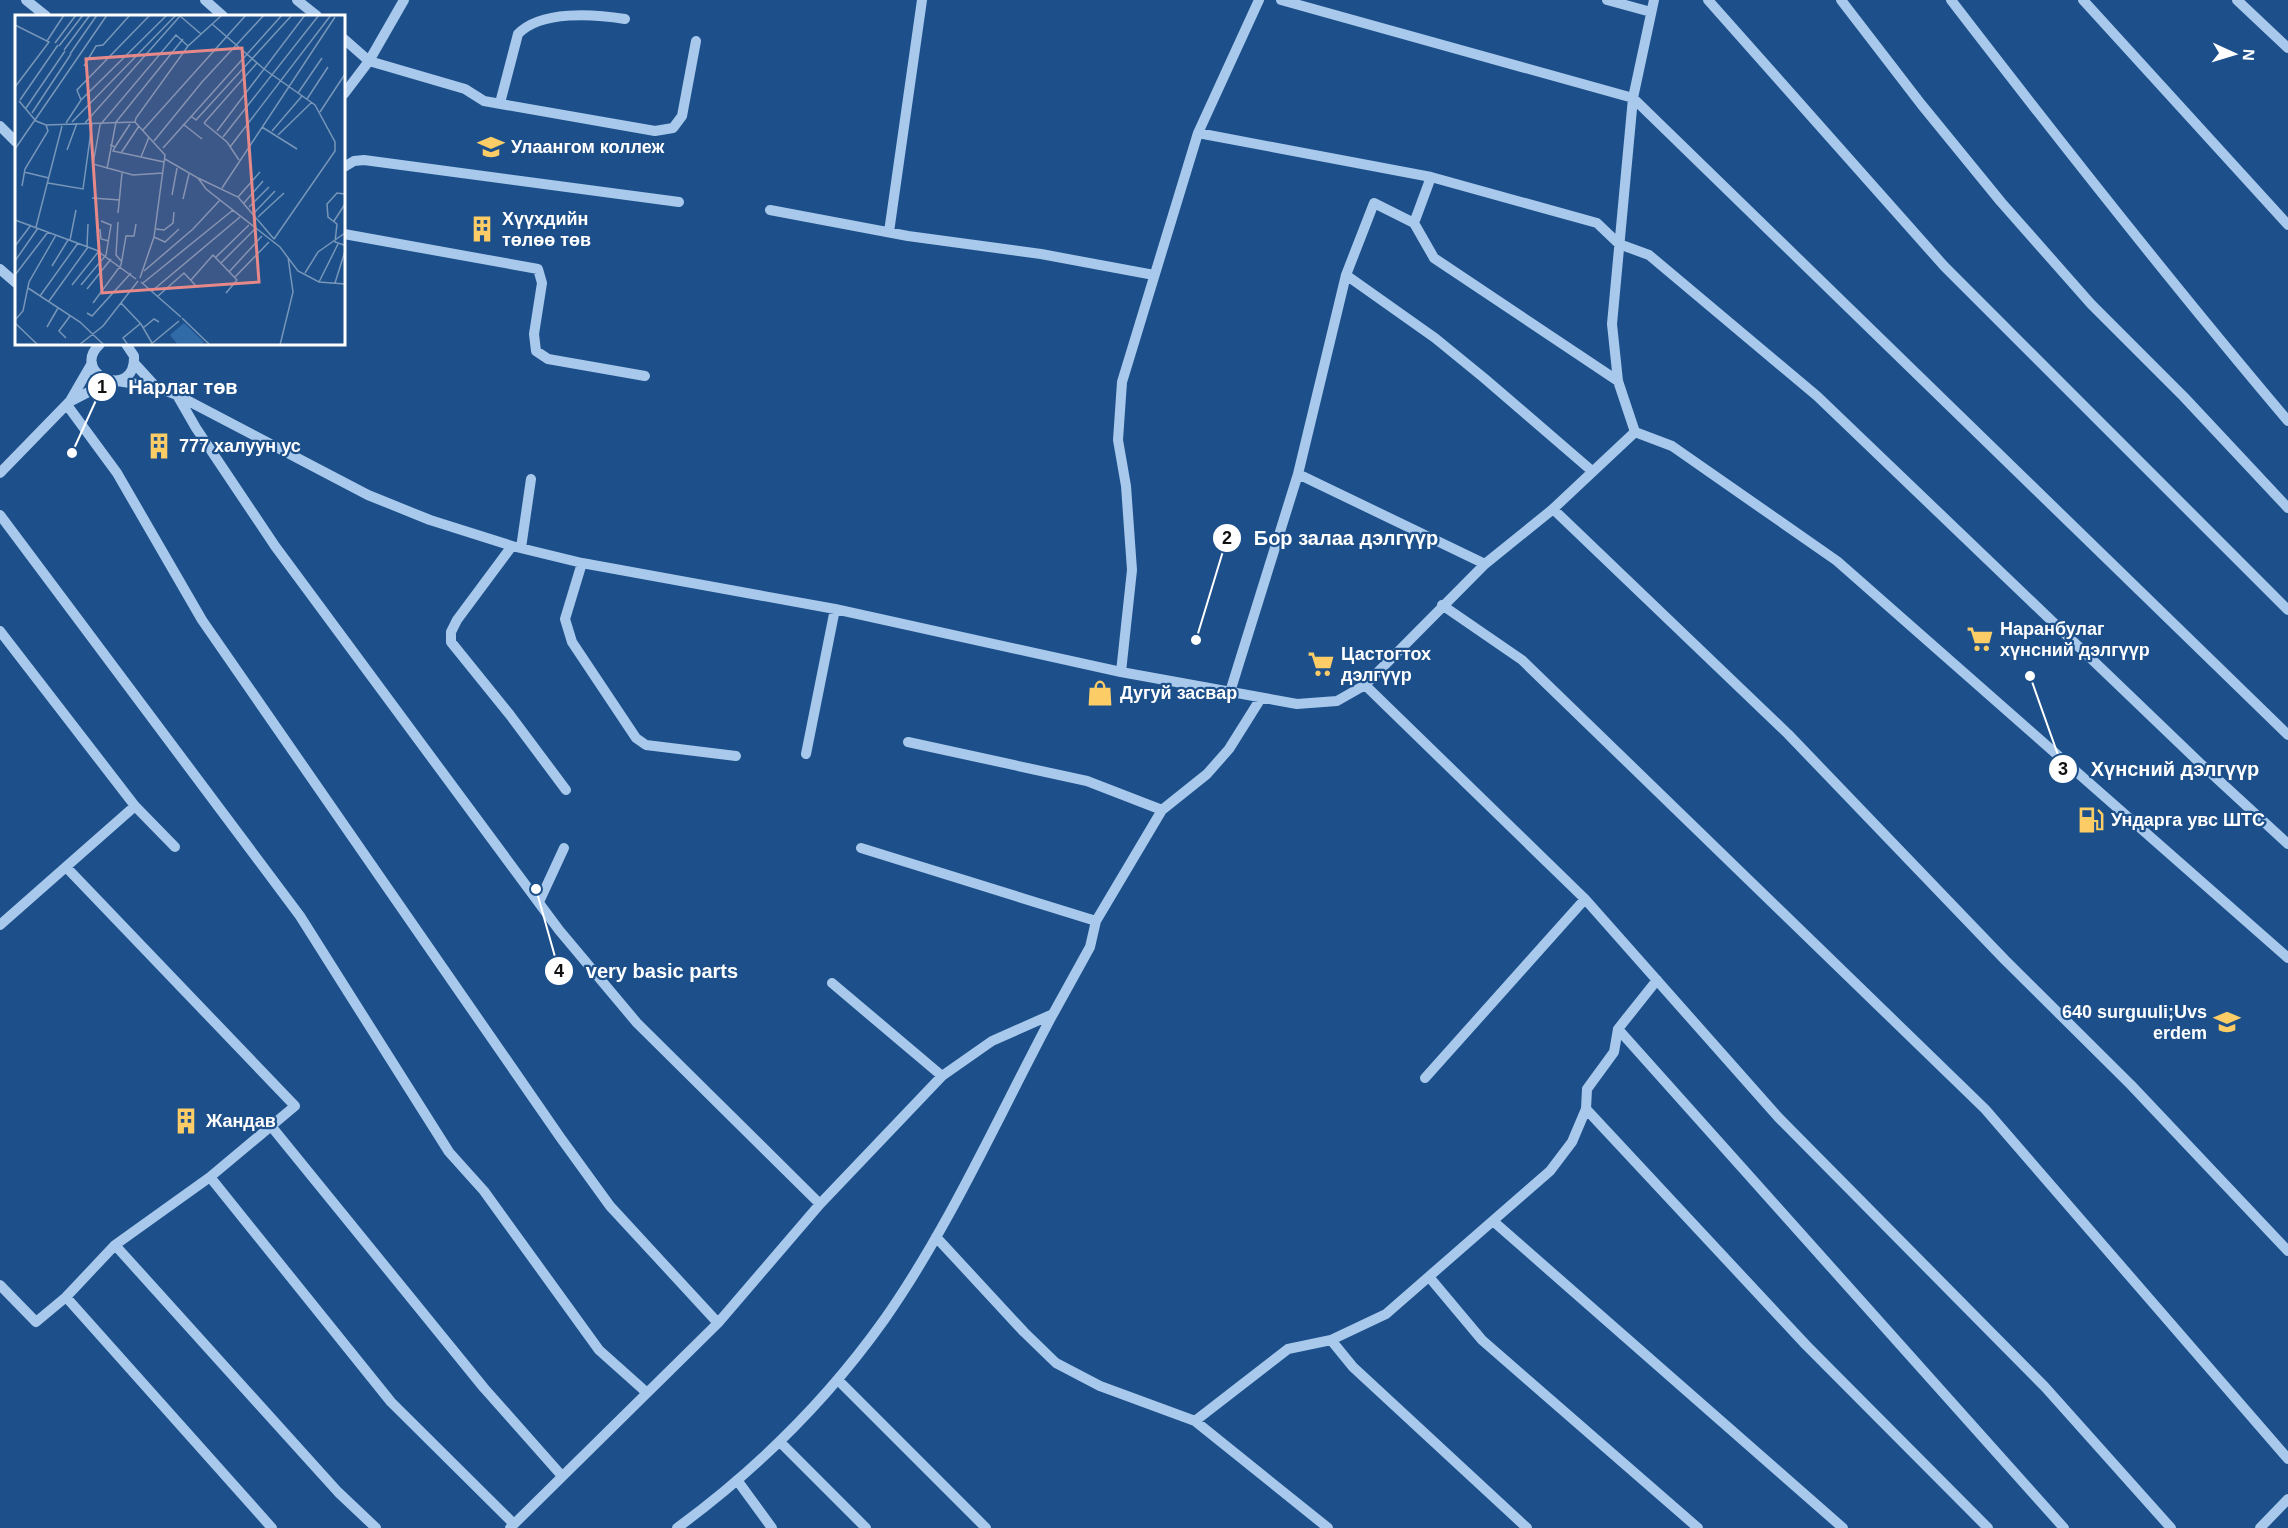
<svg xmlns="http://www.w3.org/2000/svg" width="2288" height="1528" font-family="Helvetica,sans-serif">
  <rect width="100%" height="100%" fill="#1d508a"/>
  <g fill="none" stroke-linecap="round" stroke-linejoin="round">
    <path stroke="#a8c9ec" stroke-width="10" d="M26 0 46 16
      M205 0 223 16
      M297 0 317 16
      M1281 0 1633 98 2288 735
      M1607 0 1651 12
      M1708 0 1944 266 2288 610
      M1841 0 1921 104 2001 202 2091 304 2184 397 2288 508
      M1951 0C2061 143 2172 284 2288 421
      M2083 0 2288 225
      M2237 0 2288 48
      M344 39 369 61 465 89 484 101 655 131 673 128 682 116 696 41
      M344 94 369 61 404 0
      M500 103 518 34C541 10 594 14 625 19
      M0 126 16 142
      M1198 133 1431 177 1597 223 1619 244 1649 255 1817 396 2201 764 2288 844
      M344 167 354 161 364 160 679 202
      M770 210 908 236 1041 254 1154 275
      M1414 223 1434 258 1618 381
      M889 232 922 0
      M344 234 538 269 542 283 534 334 536 351 548 359 645 376
      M0 269 16 283
      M1346 275 1435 338 1484 378 1592 471
      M100 344C68 374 136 402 134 356L126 344
      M134 363 156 387
      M117 381 156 387 177 395 368 495 430 520 512 546 582 563 835 609 1121 672 1297 704 1337 701 1365 685 1485 564 1553 509 1635 432 1672 446 1837 561 2288 958
      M177 395 196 428 275 546 559 930 637 1023 820 1204
      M71 401 110 381
      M67 405 117 473 202 620 560 1137 610 1206 718 1323
      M1635 432 1618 381 1612 324 1633 98 1654 0
      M0 473 70 401 92 363
      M1298 474 1485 564
      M1553 509 1788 734 2005 960 2131 1085 2288 1251
      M0 515 300 916 449 1152 484 1191 599 1350 646 1392
      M512 546 457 620 451 632V642L510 715 566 790
      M521 548 531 479
      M582 563 565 619 572 642 636 738 646 745 736 756
      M1442 605 1522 660 1985 1109 2288 1459
      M0 631 135 806 0 925
      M1121 672 1132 570 1126 486 1118 440 1122 382 1198 133 1259 0
      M1365 685 1585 899 1778 1117 2045 1387 2171 1528
      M1230 692 1298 474 1346 275 1374 203 1414 223 1431 177
      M908 742 1087 781 1162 810
      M806 754 835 609
      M135 806 175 847
      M861 848 1096 921
      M539 902 564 848
      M1657 980 1618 1029 2064 1528
      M832 983 942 1076
      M1425 1078 1585 899
      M1586 1109 1806 1345 1988 1528
      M271 1126 484 1388 562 1476
      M210 1177 391 1402 514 1524
      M1493 1221 1843 1528
      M936 1237 1024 1332 1056 1363 1100 1386 1195 1421 1328 1528
      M115 1245 338 1492 376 1528
      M1430 1278 1482 1340 1698 1528
      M0 1285 36 1322 66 1297 115 1245 210 1177 295 1106 67 868
      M66 1297 272 1528
      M1331 1340 1353 1367 1527 1528
      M838 1380 986 1528
      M1195 1421 1288 1349 1331 1340 1386 1314 1550 1171 1572 1142 1586 1109 1587 1089 1614 1052 1618 1029
      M780 1442 866 1528
      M737 1480 772 1528
      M510 1528 718 1323 820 1204 942 1076 992 1041 1053 1014 1090 947 1096 921 1162 810 1207 774 1229 749 1261 698
      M677 1528C756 1470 827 1400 884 1320 950 1226 999 1115 1053 1014
      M2260 1528 2288 1499"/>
  </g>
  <defs>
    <g id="school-bare" transform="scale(2.07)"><path d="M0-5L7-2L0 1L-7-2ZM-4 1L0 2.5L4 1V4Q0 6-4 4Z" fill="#fccc66" stroke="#1d508a" stroke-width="2.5" paint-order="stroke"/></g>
    <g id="building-bare" transform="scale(2.07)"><path d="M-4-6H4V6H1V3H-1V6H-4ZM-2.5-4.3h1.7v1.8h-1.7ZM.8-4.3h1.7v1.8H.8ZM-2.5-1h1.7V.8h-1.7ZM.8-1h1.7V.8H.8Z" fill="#fccc66" stroke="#1d508a" stroke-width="2.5" paint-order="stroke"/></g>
    <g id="supermarket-bare" transform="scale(2.07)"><path d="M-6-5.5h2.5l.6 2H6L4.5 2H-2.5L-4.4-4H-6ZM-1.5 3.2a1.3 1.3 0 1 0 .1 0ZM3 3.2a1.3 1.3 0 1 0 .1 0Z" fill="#fccc66" stroke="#1d508a" stroke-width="2.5" paint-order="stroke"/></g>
    <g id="shop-bare" transform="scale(2.07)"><path d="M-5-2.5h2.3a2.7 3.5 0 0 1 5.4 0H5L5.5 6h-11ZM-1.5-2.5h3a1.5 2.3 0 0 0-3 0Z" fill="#fccc66" stroke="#1d508a" stroke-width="2.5" paint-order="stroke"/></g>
    <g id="fuel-bare" transform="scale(2.07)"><path d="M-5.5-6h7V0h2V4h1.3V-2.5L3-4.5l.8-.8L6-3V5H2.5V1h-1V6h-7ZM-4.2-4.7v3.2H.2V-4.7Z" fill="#fccc66" stroke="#1d508a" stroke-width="2.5" paint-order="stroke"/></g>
  </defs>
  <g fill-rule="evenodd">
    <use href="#school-bare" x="491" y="147"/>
    <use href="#building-bare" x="482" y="229"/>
    <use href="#building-bare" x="159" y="446"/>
    <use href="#supermarket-bare" x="1980" y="639"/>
    <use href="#supermarket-bare" x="1321" y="664"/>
    <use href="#shop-bare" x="1100" y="693"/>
    <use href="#fuel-bare" x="2091" y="820"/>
    <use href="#school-bare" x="2227" y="1022"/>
    <use href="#building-bare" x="186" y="1121"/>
  </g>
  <g text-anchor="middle" stroke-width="4.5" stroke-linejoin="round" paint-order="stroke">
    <g font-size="18" font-weight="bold" fill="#fff" stroke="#1d508a" text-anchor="start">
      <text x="511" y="153">Улаангом коллеж</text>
      <text x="502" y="225">Хүүхдийн<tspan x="502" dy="21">төлөө төв</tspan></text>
      <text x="179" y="452">777 халуун ус</text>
      <text x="2000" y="635">Наранбулаг<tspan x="2000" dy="21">хүнсний дэлгүүр</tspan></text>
      <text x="1341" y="660">Цастогтох<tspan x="1341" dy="21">дэлгүүр</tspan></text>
      <text x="1120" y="699">Дугуй засвар</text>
      <text x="2111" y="826">Ундарга увс ШТС</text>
      <text x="2207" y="1018" text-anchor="end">640 surguuli;Uvs<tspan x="2207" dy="21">erdem</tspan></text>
      <text x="206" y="1127">Жандав</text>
    </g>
  </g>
  <g transform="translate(15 15)">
    <rect width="330" height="330" fill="#1d508a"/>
    <path d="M169 308 189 327 186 330H163L155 320Z" fill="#306ba8"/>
    <path fill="none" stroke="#7796b9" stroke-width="1.5" d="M164 0 186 19M197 9 249 54 300 90 320 127V136L259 224M0 10 34 27 0 72M32 26 49 0M40 28 61 0M44 31 68 0M49 35 75 0M55 39 82 0M69 51 81 31 88 30 115 0M283 78 307 43M292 84 313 52M5 85 43 30M66 85 62 75 135 0M4 86 21 106 31 110 120 107M11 93 50 36M305 97 330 59M17 98 56 39M176 101 181 105 277 0M57 107 161 0M51 108 66 85 152 0M70 108 166 0M189 108 242 48M189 108 212 127 224 145M168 109 187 124M247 112 282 134M128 115 231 0M202 116 290 0M257 116 287 81M263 120 297 87M208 122 304 0M139 126 187 67 249 0M95 130 100 132 98 136 149 147M100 132 115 109M215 132 316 0M148 133 267 0M0 134 92 0M52 135 62 108M106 138 124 111M126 142 134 122M150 144 183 163 191 174 265 232 283 256 304 267 330 269M92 154 101 107 168 24M9 157 34 163M148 158 118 160 78 149 85 110 161 20 173 31M183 163 223 182 259 224M33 168 68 174 77 109M7 171 10 154 33 116 31 110M207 173 320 2M157 180 162 153M223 182 245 157M77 183 105 185M168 184 174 159M229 188 248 166M234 192 254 172M103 198 107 158M239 198 260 176M243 202 269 178M0 205 81 235 121 264M319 206 330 189M103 207 101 240 107 247M21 212 47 111M85 214 86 224 94 226M141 214 149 215 158 208 159 197M139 222 150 227 164 214M55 225 61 195M329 230 320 227 322 209 313 202 312 189 322 178 330 179M0 231 16 210M72 231 73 209M201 242 234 210M0 246 23 213M206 248 240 214M37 251 53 225M129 256 178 214 205 185M214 257 247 221M290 258 303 237 330 218M0 260 33 217M220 262 254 227M125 263 139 222 150 140 120 107 121 103 173 31 207 0M176 265 198 240 222 265 211 278M126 267 166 302M304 267 323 229M128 268 218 195M320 268 330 236M57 270 84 236M66 270 91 240 96 210 86 206M13 273 65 307 89 330M72 274 96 244M137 276 225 202M25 281 63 228M143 281 169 258 182 272M34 286 73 232M78 288 106 250 111 221H119L121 209M106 288 126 309 137 328M72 298 77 301 116 258M167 303 195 330M0 305 8 296 14 267 41 220M0 308 23 330M32 312 43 293M128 313 139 304 144 307M51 323 44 316 55 301M64 330 88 311 123 266M113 330 108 323 126 308M135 330 164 306M265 330 278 277 273 242"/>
    <path fill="#e88989" fill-opacity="0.15" stroke="#e88989" stroke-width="3" d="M227 33 244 267 87 278 71 44Z"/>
    <rect width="330" height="330" fill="none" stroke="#fff" stroke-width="3"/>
  </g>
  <path fill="none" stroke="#fff" stroke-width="2" d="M72 453L102 387M1196 640L1227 538M2030 676L2063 769M536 889L559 971"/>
  <g fill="#fff" stroke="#1d508a" stroke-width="2">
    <circle cx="72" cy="453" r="6"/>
    <circle cx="1196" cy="640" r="6"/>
    <circle cx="2030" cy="676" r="6"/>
    <circle cx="536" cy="889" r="6"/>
    <circle cx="102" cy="387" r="15"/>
    <circle cx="1227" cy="538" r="15"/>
    <circle cx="2063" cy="769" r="15"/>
    <circle cx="559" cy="971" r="15"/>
  </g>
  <g font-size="18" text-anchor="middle" font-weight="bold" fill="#111">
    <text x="102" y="393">1</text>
    <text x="1227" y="544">2</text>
    <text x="2063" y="775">3</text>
    <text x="559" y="977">4</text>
  </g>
  <g font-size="20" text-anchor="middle" font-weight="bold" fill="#fff" stroke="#1d508a" stroke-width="4.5" stroke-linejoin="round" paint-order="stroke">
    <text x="183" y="394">Нарлаг төв</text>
    <text x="1346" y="545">Бор залаа дэлгүүр</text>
    <text x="2175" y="776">Хүнсний дэлгүүр</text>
    <text x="662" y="978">very basic parts</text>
  </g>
  <g transform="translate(2234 54) rotate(94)" stroke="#1d508a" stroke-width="4.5" paint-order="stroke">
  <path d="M0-4.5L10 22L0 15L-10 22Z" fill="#ffffff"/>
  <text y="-9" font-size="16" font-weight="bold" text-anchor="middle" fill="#ffffff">N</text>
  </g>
</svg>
